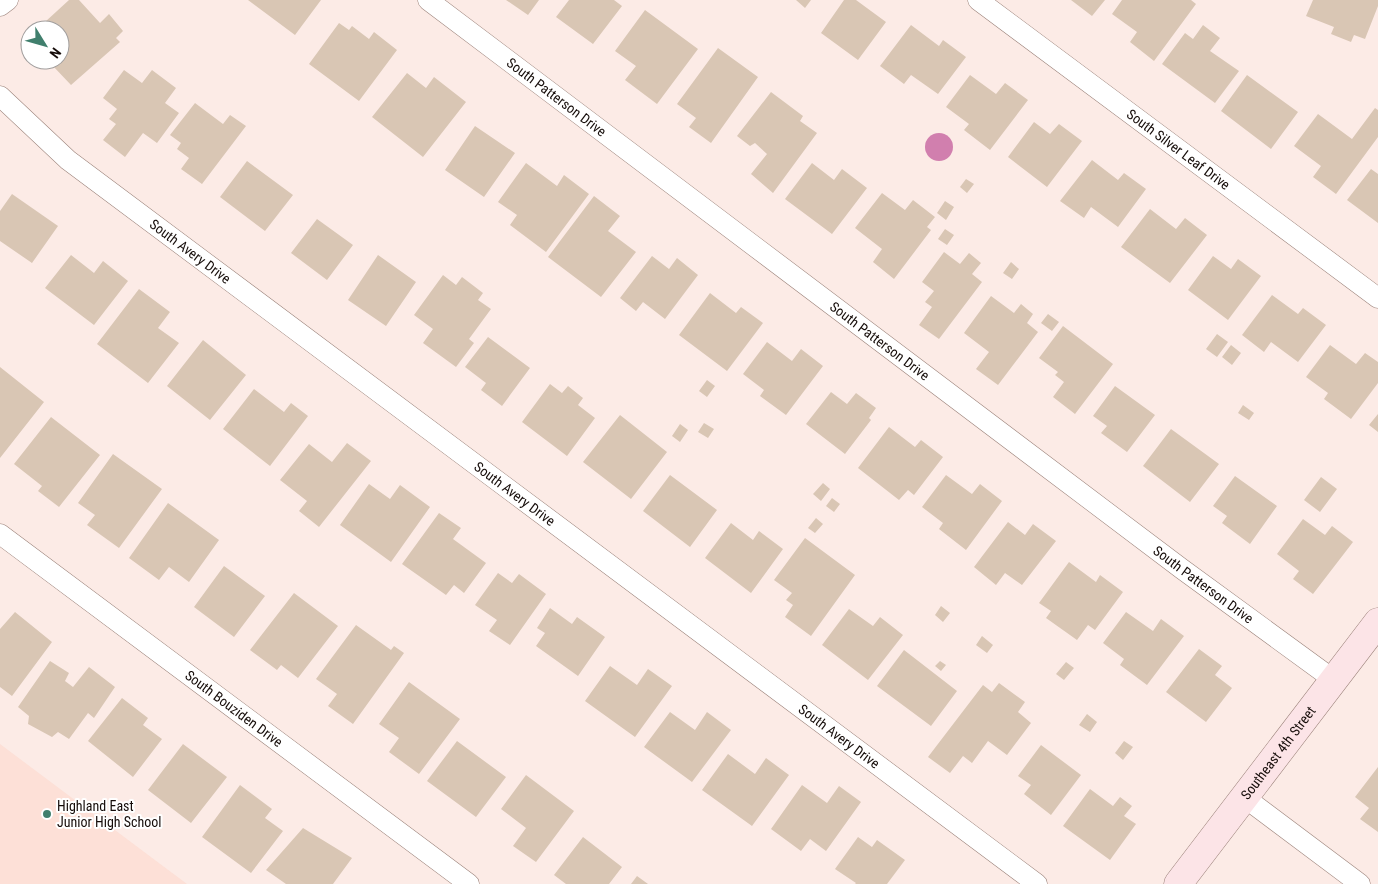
<svg xmlns="http://www.w3.org/2000/svg" width="1378" height="884" font-family="'Roboto Condensed',sans-serif">
  <rect width="100%" height="100%" fill="#fcebe6"/>
  <path fill="#fde0d7" d="M0 744 187 884H0Z"/>
  <path fill="#d17fae" d="M925 147a14 14 0 1 1 28 0a14 14 0 1 1-28 0Z"/>
  <path fill="#d9c6b4" d="M69 0H79L100 23 109 14 123 31 116 38 120 42 71 85 52 65 58 60H60V58L64 54 60 50V30H52L45 22Z
    M248 0H321L295 35Z
    M506 0H539L528 15Z
    M569 0H614L622 6 593 44 556 17Z
    M796 0H811L805 8Z
    M844 0H856L886 22 858 60 821 33Z
    M1071 0H1105L1092 16Z
    M1122 0H1191L1196 4 1154 61 1130 42 1137 32 1112 14Z
    M1313 0H1378V6L1365 39 1354 35 1351 42 1331 34 1334 27 1306 16Z
    M645 10 698 49 657 104 625 80 636 66 615 51Z
    M339 23 349 30 352 26 369 39 374 32 397 50 359 101 309 64Z
    M911 25 939 46 943 40 966 57 938 94 911 75 904 84 880 66Z
    M1203 25 1220 38 1210 51 1239 71 1215 103 1162 64 1185 33 1193 39Z
    M718 48 758 77 711 143 689 127 696 118 677 104Z
    M124 70 142 83 152 70 176 88 165 103 179 113 157 143 143 133 125 157 103 140 116 124 109 119 117 109 103 98Z
    M407 73 426 88 434 77 466 102 423 157 372 117Z
    M970 75 996 94 1005 83 1028 100 990 150 964 130 969 124 946 107Z
    M1247 75 1298 112 1271 149 1221 111Z
    M771 92 803 116 800 121 817 133 773 193 751 174 767 154 755 143 750 146 737 136Z
    M195 103 223 124 230 115 246 126 202 184 181 169 189 158 177 149 181 143 170 135Z
    M1375 108 1378 110V137L1336 194 1313 177 1321 166 1294 146 1318 114 1352 139Z
    M1034 122 1050 134 1059 124 1082 141 1047 187 1008 157Z
    M475 126 515 153 484 197 445 170Z
    M1092 160 1118 180 1124 173 1146 189 1118 227 1091 207 1084 218 1060 201Z
    M247 161 293 195 265 231 220 197Z
    M526 163 557 186 564 175 589 194 546 252 510 225 517 215 498 202Z
    M812 163 834 180 842 169 867 188 832 234 785 199Z
    M1371 169 1378 174V223L1347 200Z
    M966 179 974 184 967 193 960 187Z
    M882 193 905 210 913 200 935 217 927 227 931 230 894 279 873 262 882 249 855 228Z
    M12 194 58 226 32 263 0 241V211Z
    M594 196 620 216 608 231 636 252 601 297 548 257Z
    M945 201 954 207 946 220 937 213Z
    M1150 209 1176 229 1185 218 1207 235 1170 283 1121 247Z
    M317 219 353 245 327 280 291 253Z
    M945 229 954 235 947 245 938 239Z
    M944 252 960 264 969 253 981 263 972 274 982 282 939 339 919 325 932 307 925 302 934 291 922 282Z
    M71 255 94 273 103 261 128 281 94 325 45 288Z
    M378 255 416 282 386 326 348 300Z
    M652 256 669 269 677 258 698 275 665 319 643 302 636 311 620 298Z
    M1213 256 1231 269 1238 259 1261 276 1228 320 1188 290Z
    M1011 262 1019 269 1012 279 1003 273Z
    M443 275 456 285 462 277 483 293 478 300 491 309 469 339 474 343 456 367 423 343 433 329 414 315Z
    M139 289 170 312 158 328 179 343 148 383 97 344Z
    M710 293 736 313 741 307 763 323 727 371 679 335Z
    M1272 295 1298 314 1303 308 1326 325 1298 362 1271 342 1264 352 1242 335Z
    M991 296 1014 313 1021 304 1033 314 1027 323 1038 332 998 385 976 369 989 352 964 333Z
    M1048 314 1059 322 1052 331 1041 323Z
    M1063 326 1113 364 1075 414 1053 397 1064 382 1055 375 1058 372 1039 358Z
    M1217 334 1228 342 1217 357 1206 349Z
    M488 337 530 368 502 406 481 390 486 383 465 367Z
    M203 340 246 375 210 420 167 386Z
    M767 342 792 361 801 349 823 366 786 415 760 396 764 390 743 374Z
    M1231 345 1241 353 1232 365 1222 357Z
    M1330 345 1356 364 1365 353 1378 362V383L1351 419 1324 399 1328 393 1306 377Z
    M0 367 44 402 0 458Z
    M707 380 715 386 707 397 699 391Z
    M550 384 562 393 568 386 583 398 578 405 595 418 567 456 522 422Z
    M1115 386 1155 415 1127 452 1101 433 1107 426 1093 416Z
    M254 389 284 412 291 403 308 416 270 466 223 429Z
    M831 392 847 404 856 393 876 408 869 418 871 420 845 454 806 424Z
    M1243 405 1254 413 1249 420 1238 413Z
    M1378 414V432L1369 425Z
    M620 415 667 452 631 499 583 462Z
    M51 417 100 455 59 507 38 491 42 486 14 464Z
    M704 423 714 429 708 438 698 432Z
    M680 424 688 430 680 442 672 436Z
    M889 427 915 447 921 440 943 457 914 495 908 490 899 500 858 468Z
    M1171 429 1219 464 1190 502 1143 466Z
    M347 443 371 461 319 527 299 511 307 501 280 480 309 444 332 462Z
    M113 454 162 489 119 548 87 525 95 515 78 503Z
    M670 475 717 510 690 547 643 511Z
    M946 475 972 494 980 484 1002 501 966 550 939 529 943 523 922 507Z
    M1235 476 1277 506 1250 544 1222 523 1227 516 1213 506Z
    M1321 477 1337 489 1320 512 1304 500Z
    M823 483 830 489 821 501 813 494Z
    M369 484 390 499 400 485 430 507 391 562 340 525Z
    M832 498 840 504 834 512 826 506Z
    M168 503 219 540 189 582 169 567 159 580 129 558Z
    M439 513 461 528 453 539 486 563 464 593 454 585 446 595 402 564Z
    M816 518 823 524 815 533 808 528Z
    M1303 519 1325 535 1332 526 1353 542 1313 594 1293 579 1299 571 1277 554Z
    M1008 522 1025 535 1033 524 1056 541 1022 585 1005 573 996 585 974 567Z
    M731 523 753 540 759 531 783 549 751 593 705 558Z
    M805 538 855 575 811 636 785 617 793 605 786 600 792 593 774 580Z
    M1069 562 1096 582 1100 575 1123 592 1095 630 1088 625 1077 640 1046 618 1051 611 1039 603Z
    M224 566 265 596 234 637 194 607Z
    M498 573 512 583 519 574 546 594 510 645 489 631 497 620 475 605Z
    M294 593 338 626 298 678 281 665 277 670 250 650Z
    M941 606 950 613 943 622 935 615Z
    M550 608 572 624 577 617 605 637 578 676 536 646 545 633 537 628Z
    M849 609 873 626 880 617 903 635 868 680 822 645Z
    M15 612 52 642 12 696 0 687V629Z
    M1126 612 1153 631 1161 619 1184 636 1147 685 1120 665 1124 659 1103 643Z
    M356 625 391 650 394 646 404 653 353 724 328 706 337 694 316 679Z
    M982 636 993 645 987 653 976 645Z
    M1199 649 1222 666 1215 675 1232 688 1206 722 1166 692Z
    M904 650 957 691 931 726 877 686Z
    M50 661 69 673 65 681 73 687 89 667 115 687 94 718 88 713 69 739 58 732 52 737 28 724 29 716 18 707Z
    M940 661 946 665 941 671 935 666Z
    M1066 662 1074 668 1064 680 1056 674Z
    M610 666 637 685 648 669 672 686 635 737 585 701Z
    M409 682 460 719 419 774 389 752 399 738 379 724Z
    M999 683 1025 702 1018 712 1031 723 1007 755 988 741 972 763 963 756 950 773 928 757 983 685 992 692Z
    M122 698 148 718 143 725 162 739 133 777 88 741Z
    M670 712 695 730 707 712 731 730 692 782 644 747Z
    M1087 714 1097 722 1090 732 1079 725Z
    M457 741 506 777 476 817 427 781Z
    M1124 741 1133 747 1123 760 1115 753Z
    M183 744 227 777 191 823 148 790Z
    M1041 745 1081 775 1051 815 1024 794 1031 785 1018 776Z
    M728 754 755 774 766 758 789 775 752 826 702 790Z
    M1378 767V832L1360 819 1369 808 1355 797Z
    M526 775 574 811 536 862 513 846 526 828 501 809Z
    M240 785 272 809 265 818 283 831 251 873 202 837Z
    M802 785 827 803 839 786 861 802 826 851 810 839 801 851 771 829Z
    M1090 789 1113 806 1120 797 1132 806 1124 816 1136 824 1110 860 1063 826Z
    M303 828 352 858 333 884H286L266 870Z
    M583 837 622 867 609 884H566L554 875Z
    M858 837 872 847 877 840 905 860 887 884H855L856 883 835 869Z
    M637 876 648 884H631Z"/>
  <g fill="none" stroke-linecap="round" stroke-linejoin="round">
    <g stroke="#9a8179" stroke-width="21">
      <g id="minor">
        <path id="s1" d="M428 0 1182 569 1334 680"/>
        <path id="s2" d="M978 0 1378 298"/>
        <path d="M0 6 8 0"/>
        <path id="s3" d="M0 96 68 160 1037 884"/>
        <path id="s4" d="M0 534 469 884"/>
        <path d="M1244 797 1360 884"/>
      </g>
    </g>
    <g stroke="#9a8179" stroke-width="29">
      <g id="secondary">
        <path id="s5" d="M1178 884 1378 622"/>
      </g>
    </g>
    <use href="#minor" stroke="#fff" stroke-width="20"/>
    <use href="#secondary" stroke="#fce4e7" stroke-width="28"/>
  </g>
  <circle fill="#407f6d" stroke="#fff" stroke-width="2" cx="47" cy="814" r="5"/>
  <g text-anchor="middle" stroke-width="4" stroke-linejoin="round" paint-order="stroke">
    <g font-size="14" fill="#150c09" stroke="#fff">
      <text dy="5" stroke="none"><textPath href="#s1" startOffset="161">South Patterson Drive</textPath></text>
      <text dy="5" stroke="none"><textPath href="#s2" startOffset="250">South Silver Leaf Drive</textPath></text>
      <text dy="5" stroke="none"><textPath href="#s3" startOffset="246">South Avery Drive</textPath></text>
      <text dy="5" stroke="none"><textPath href="#s1" startOffset="566">South Patterson Drive</textPath></text>
      <text dy="5" stroke="none"><textPath href="#s3" startOffset="651">South Avery Drive</textPath></text>
      <text dy="5" stroke="none"><textPath href="#s1" startOffset="971">South Patterson Drive</textPath></text>
      <text dy="5" stroke="none"><textPath href="#s4" startOffset="292">South Bouziden Drive</textPath></text>
      <text dy="5" stroke="none"><textPath href="#s3" startOffset="1056">South Avery Drive</textPath></text>
      <text dy="5" stroke="none"><textPath href="#s5" startOffset="165">Southeast 4th Street</textPath></text>
    </g>
    <g font-size="14" fill="#150c09" stroke="#fff" text-anchor="start">
      <text x="57" y="811">Highland East<tspan x="57" dy="16">Junior High School</tspan></text>
    </g>
  </g>
  <g transform="translate(45 45) rotate(127)"><circle r="24" fill="#ffffff" stroke="#a19e9d"/>
  <path d="M0-4L9 19L0 12L-9 19Z" fill="#407f6d"/>
  <text y="-8" font-size="14" font-weight="bold" text-anchor="middle" fill="#150c09">N</text>
  </g>
</svg>
